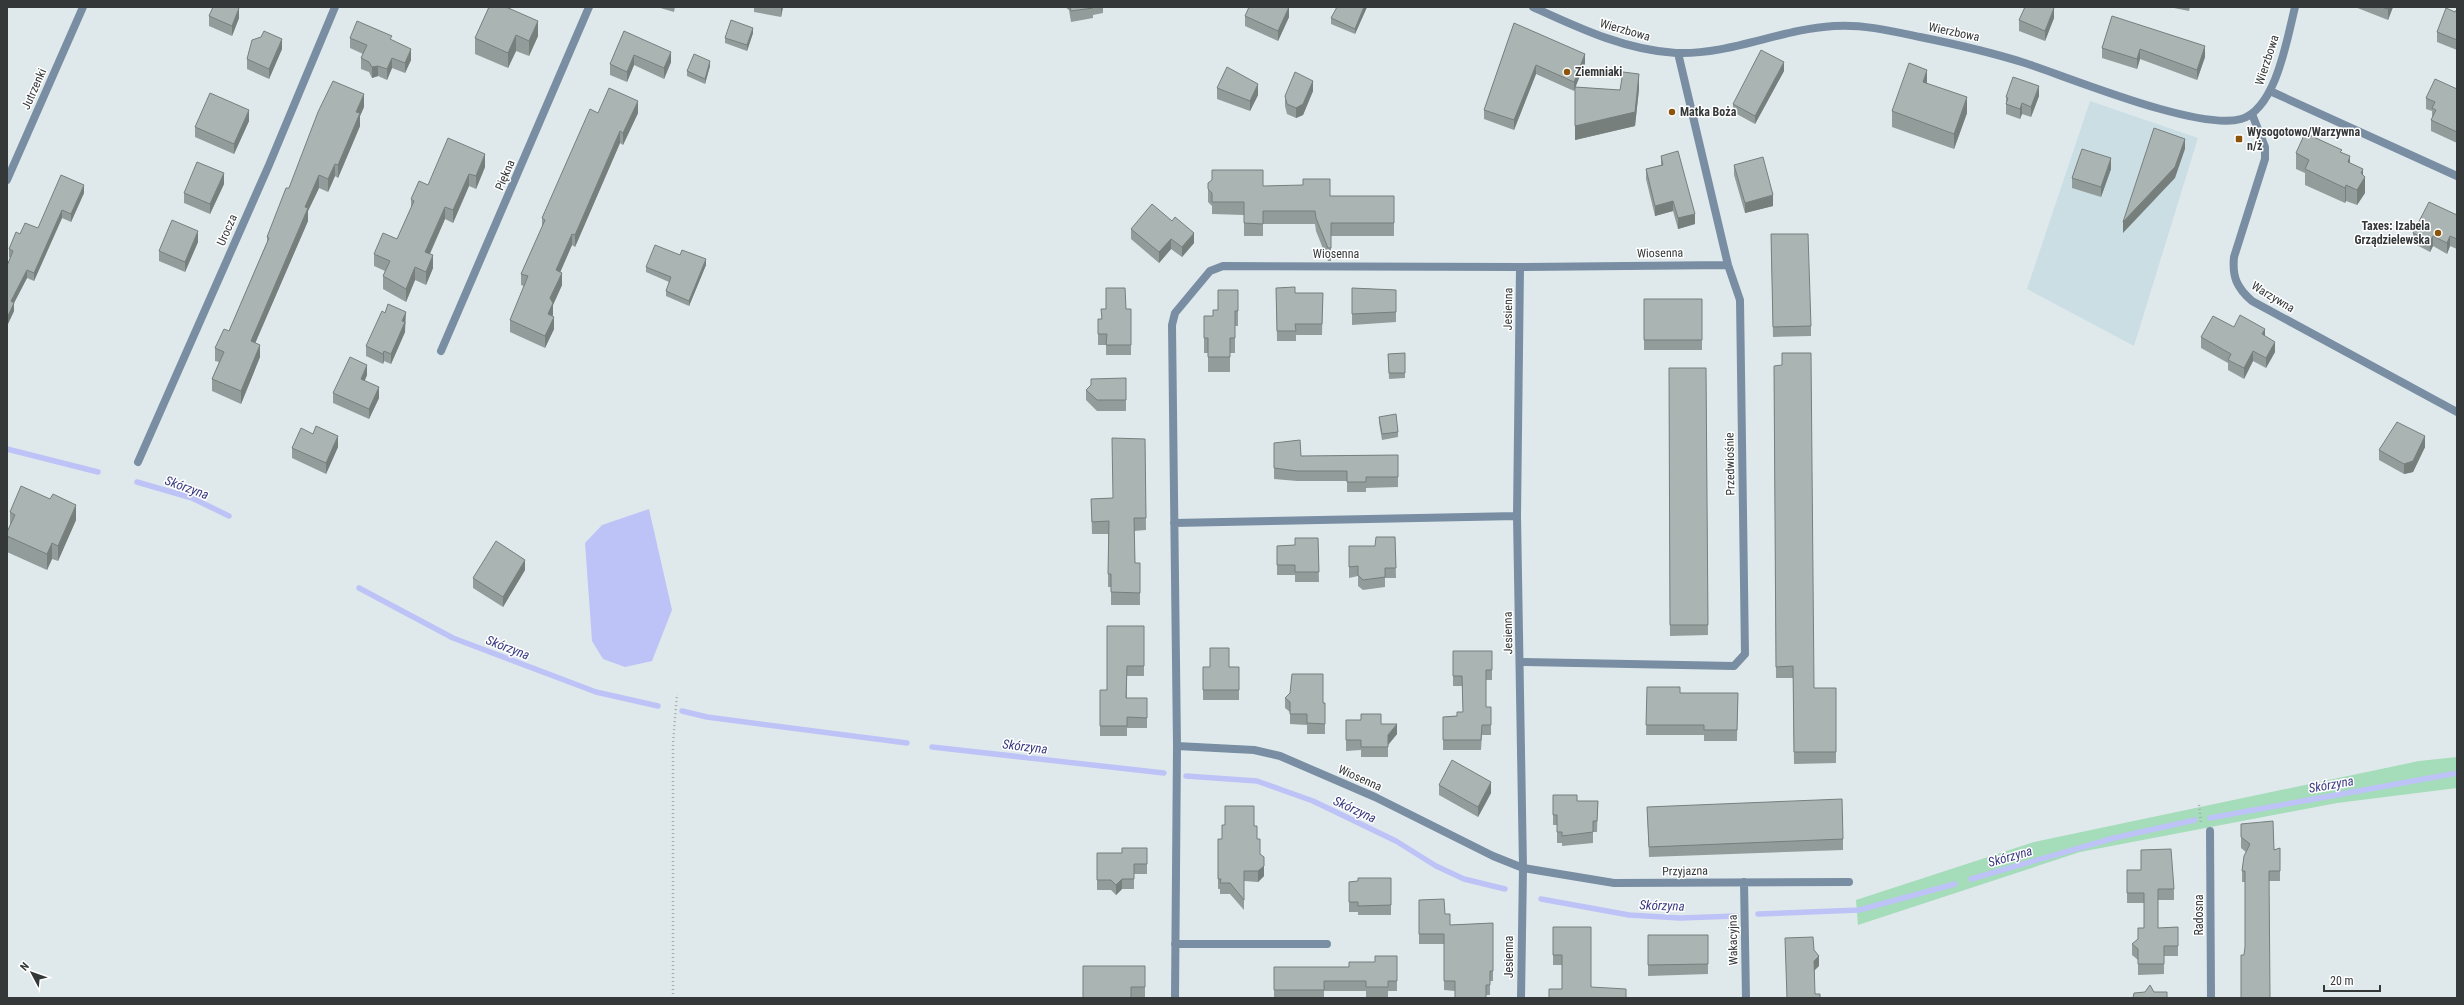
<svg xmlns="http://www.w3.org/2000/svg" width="2464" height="1005" font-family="'Roboto Condensed',sans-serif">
  <rect width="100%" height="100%" fill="#dfe9ec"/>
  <path fill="#cbdee4" d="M2090 101 2198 138 2134 346 2027 289Z"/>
  <path fill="#a5dcba" d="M2457 757V788L2337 803 2080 852 1858 925 1856 900 2034 842 2419 761Z"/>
  <path fill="#bdc3f6" d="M649 509 672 610 652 661 625 667 603 659 592 641 585 543 602 525Z"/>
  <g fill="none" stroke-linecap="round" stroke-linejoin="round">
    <path stroke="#bdc3f6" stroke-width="5.5" d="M7 449 98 472
      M137 482 192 498 229 516
      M359 588 453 638 596 692 658 706
      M682 711 707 717 907 743
      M932 747 1164 773
      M1186 776 1257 781 1313 801 1396 841 1436 866 1464 879 1505 889
      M2210 818 2457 773
      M1971 879 2114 838 2195 820
      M1541 899 1629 915 1680 918 1736 916
      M1758 914 1859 910 1955 884"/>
    <path stroke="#a4acaf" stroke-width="2.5" stroke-dasharray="1 3" stroke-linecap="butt" d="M2199 805 2201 823
      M673 998V743L677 694"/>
    <path stroke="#798ea3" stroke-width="8" d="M1533 7C1579 28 1625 50 1676 53 1730 55 1781 29 1834 26 1862 24 1892 31 1920 37 1955 44 1990 52 2025 63 2071 78 2198 131 2241 119 2276 109 2287 39 2295 7
      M2270 91 2457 176
      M2252 114 2265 147V159L2234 257C2232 277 2237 288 2252 301L2457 412
      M7 180 83 7
      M1520 267 1517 516 1523 868 1521 998
      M441 351 589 7
      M138 462 269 165 335 7
      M1174 523 1517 516
      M1521 662 1734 666 1745 654 1740 300 1728 265 1678 53
      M1177 746 1254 750 1280 756 1375 797 1493 856 1523 868 1614 883 1849 882
      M2210 831 2211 998
      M1744 882 1746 998
      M1175 944H1327
      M1175 998 1177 746 1172 325 1175 313 1210 271 1223 266 1520 267 1728 265"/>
  </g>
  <path fill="#929c9a" d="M489 7 538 36 529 56 516 51 508 68 475 54V38Z
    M657 7H675L674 12Z
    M754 7H783L781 17 754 12Z
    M1065 7H1103V13L1093 15V18L1071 22 1069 10Z
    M1367 7 1355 34 1331 24V18Z
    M2174 7H2190L2189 11 2174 8Z
    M2355 7H2393L2388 20Z
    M2457 9V50L2437 42V32L2455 12Z
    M209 16 239 18 232 36 209 26Z
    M1245 16 1289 17 1278 41 1245 26Z
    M2112 16 2205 57 2197 80 2140 59 2137 69 2102 58V48Z
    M2054 18 2045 41 2019 31V20Z
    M1514 23 1585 63 1575 87 1620 90 1639 89 1635 126 1575 140V87L1574 91 1536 74 1514 130 1484 119V110Z
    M624 31 671 62 664 79 634 65 627 82 610 75V64Z
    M753 33 747 51 725 43V38Z
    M350 38 392 40 411 60 405 73 392 68 387 80 378 76 372 78 369 72 361 69V58L363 54 350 48Z
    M282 49 269 79 247 69V59Z
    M710 66 705 84 687 76V71Z
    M1784 71 1755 124 1733 112V104Z
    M1927 84 1967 113 1954 149 1892 127V111Z
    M1217 88 1258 95 1250 111 1217 99Z
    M2457 89V143L2431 131V120L2432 118V111L2426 109V98Z
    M1313 91 1303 115 1296 118 1287 114 1285 106V96Z
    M2039 96 2031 117 2022 114 2020 119 2006 114V97Z
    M364 107 360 116V126L338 178 335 176 328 192 319 188 308 211V221L255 343 260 357 241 404 212 391V379L219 362 215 361V348L229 331 267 242V237L289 188Z
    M598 113H638L623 145 620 143 575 247 572 245 560 272 562 285 553 305 552 316 554 329 545 348 510 332V320L524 286 521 285V274L542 227V218Z
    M249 121 234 154 195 137V127Z
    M2296 153H2342L2350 163 2363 175 2365 193 2357 205 2346 201 2345 203 2305 185V173L2296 169Z
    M1661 156 1695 224 1678 229 1673 211 1655 216 1646 179V169L1661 165Z
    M1734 165 1773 206 1745 213 1734 175Z
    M485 167 476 189 469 186 453 223 445 219 430 254 433 268 426 285 415 280 406 302 383 289V276L385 271 374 266V254L397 239 411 208V199L428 185Z
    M2111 169 2101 197 2072 188V178Z
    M1208 183 1263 186 1330 196H1394V236H1331V261H1328L1316 231 1315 224H1263V236H1244V215L1212 214V206L1208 202Z
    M224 184 210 214 184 203V193Z
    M84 193 71 222 62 218 34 281 27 278 14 303V311L7 326V266L10 258 9 257V249L20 234 38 228Z
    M2457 215V249L2450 246 2447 254 2433 246 2430 252 2413 243V233Z
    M1131 229 1194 243 1182 257 1171 249 1159 263 1131 239Z
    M1771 234 1811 326V336L1773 337Z
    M198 242 185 272 159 261V251Z
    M680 255 706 265 689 306 666 296V291L669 282 646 272V267Z
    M1276 288 1295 293H1323L1322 335H1296V341H1277Z
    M1352 288 1396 290V322L1352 325Z
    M1238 290V326H1235V353H1230V372H1208V353H1204V316H1213Z
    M1644 299H1702V350H1644Z
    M1126 309H1131V355H1106V345H1098V319H1101Z
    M406 322 405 324V332L391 364 384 361 383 364 366 356V346Z
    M2234 327 2265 336 2275 352 2266 368 2253 361 2244 379 2228 370V363L2201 348V337Z
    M1405 353V378L1389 379 1388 354Z
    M1774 366 1814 688H1836V763L1794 764 1793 678H1776Z
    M1669 368H1706L1708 635 1670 636Z
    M367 375 364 381 379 398 369 419 333 403V393Z
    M1086 390 1126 400V411H1097L1086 400Z
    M1379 417 1398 432V437L1382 440 1379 422Z
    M313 434 338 447 326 474 292 458V448Z
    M1145 439 1146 530 1134 531 1135 563H1140V605H1111V587H1108V534H1092L1091 499 1113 498Z
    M1274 443 1301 456 1398 455V487L1366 488V492H1347V481H1297L1274 479Z
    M2425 447 2413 472 2404 474 2379 460V450Z
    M50 499 76 520 58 561 52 559 47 570 7 552V532L10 526V512Z
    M1395 537 1396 578H1385V587L1363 590 1358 586V576L1349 578V546H1375Z
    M1318 538 1319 582H1295V575H1277V546L1295 545Z
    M525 570 503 607 473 588V578Z
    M1144 626V676H1127V698H1147V728H1127V736H1100V690H1107Z
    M1453 651H1492V680H1486V707H1491V735H1482L1481 750H1443V717L1457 716 1463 712 1462 686H1453Z
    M1203 667H1239V700H1203Z
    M1647 687 1680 693H1738L1737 741H1704V735H1646Z
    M1285 698 1325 703V734H1307V725L1290 724V712L1285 708Z
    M1346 720 1381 724 1397 734 1388 745V757H1361V750L1346 751Z
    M1439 785 1491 793 1478 817 1439 795Z
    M1553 795 1577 801H1598L1597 832H1593V843L1562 846V843H1557V825H1553Z
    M1647 807 1843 839V850L1649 857Z
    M2241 824 2274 850 2280 848V881H2269L2244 955 2245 947V882H2242V871L2246 852 2241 848Z
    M1254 826 1260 854 1264 876 1258 882 1244 881V910L1230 894H1220V889H1218V839H1222Z
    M1147 848V874H1134V889H1122L1116 895 1111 890H1097V853H1122Z
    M2127 870 2174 889V900H2158V928L2178 927V956H2164V974L2138 975V960L2132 955V944L2138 939 2144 928V903H2127Z
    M1391 878V915H1358V912H1349V882L1358 881Z
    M1419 900 1445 914 1450 925 1493 923V981H1490V995H1486L1455 991 1444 990V944H1419Z
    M1553 927 1591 987 1562 989V965H1553Z
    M1648 935H1708V974L1648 976Z
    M1397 956V991H1388V997H1366V991H1324V998H1274V967H1349L1375 962Z
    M1145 966V997H1131V998H1083Z"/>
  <path fill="#777f7d" d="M781 7H783L781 17Z
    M1289 7V17L1278 41V31Z
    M1364 7H1367L1355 34V29Z
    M2389 7H2393L2388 20V9Z
    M239 8V18L232 36V26Z
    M2054 8V18L2045 41V31Z
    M538 21V36L529 56V41Z
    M753 28V33L747 51V45Z
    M516 35V51L508 68V53Z
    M282 39V49L269 79V69Z
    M2205 46V57L2197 80V70Z
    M411 49V60L405 73V63Z
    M2140 49V59L2137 69V59Z
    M671 52V62L664 79V68Z
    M1585 54V63L1574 91V82Z
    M634 55V65L627 82V72Z
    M392 58V68L387 80V69Z
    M710 61V66L705 84V79Z
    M1784 62V71L1755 124V116Z
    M1536 65V74L1514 130V120Z
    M378 66V76L372 78V67Z
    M1927 70V85L1923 82Z
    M1639 74V89L1635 126 1575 140V126Z
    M1313 81V91L1303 115 1296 118V108Z
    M1258 84V95L1250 111V101Z
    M2039 86V96L2031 117V107Z
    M364 94V107L360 116V126L338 178V165L356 112Z
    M1967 97V113L1954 149V134Z
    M638 101V113L623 145V133Z
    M2022 103V114L2020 119V109Z
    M249 110V121L234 154V144Z
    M620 131V143L575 247V235Z
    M2185 139V149L2175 178 2123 233V222Z
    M485 154V167L476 189V176Z
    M2350 156V172L2348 162Z
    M2111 158V169L2101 197V187Z
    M335 164V176L328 192V179Z
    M2363 169V180L2365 177V193L2357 205V190L2361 173Z
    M224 173V184L210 214V204Z
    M469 174V186L453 223V210Z
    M319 175V188L308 211V221L251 353V341L305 207Z
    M84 185V193L71 222V214Z
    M2346 185V201L2345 203V188Z
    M1773 195V206L1745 213V203Z
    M1673 201V211L1655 216V206Z
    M445 207V219L425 264V252Z
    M62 210V218L34 281V273Z
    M1695 214V224L1678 229V218Z
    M198 231V242L185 272V262Z
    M1194 233V243L1182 257V247Z
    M572 234V245L556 282V270Z
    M2433 236V246L2430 252V241Z
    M2450 236V246L2447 254V243Z
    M1171 239V249L1159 263V252Z
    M433 255V268L426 285V272Z
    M706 259V265L689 306V301Z
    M415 267V280L406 302V289Z
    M27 270V278L14 303V311L7 326V318L11 301Z
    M562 273V285L553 305V315L548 326V314L550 298Z
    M406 312 405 332 391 364V354L402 321Z
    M554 317V329L545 348V336Z
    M2265 329V339L2262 334Z
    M2275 342V352L2266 368V358Z
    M260 345V357L241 404V391Z
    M384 351V361L383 364V354Z
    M2253 351V361L2244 379V368Z
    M367 365V375L361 390V379Z
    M379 387V398L369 419V409Z
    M338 436V447L326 474V463Z
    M2425 436V447L2413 472 2404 474V464Z
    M76 505V520L58 561V546Z
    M52 543V559L47 570V554Z
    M525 560V570L503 607V597Z
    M1397 724V734L1388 745V757V735Z
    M1491 782V793L1478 817V807Z
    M1264 866V876L1258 882V871Z
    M1122 879V889L1116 895V885Z
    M1819 956V966L1814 971V961Z"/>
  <path fill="#aab5b3" stroke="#777f7d" d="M213 7H237L239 8 232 26 209 16Z
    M489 7H506L538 21 529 41 516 35 508 53 475 38Z
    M1070 7H1093V8L1071 11Z
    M1249 7H1289L1278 31 1245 16Z
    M1337 7H1364L1355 29 1331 18Z
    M2025 7H2052L2054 8 2045 31 2019 20Z
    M2382 7H2389L2388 9Z
    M2446 8 2455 12 2457 9V40L2437 32Z
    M2112 16 2205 46 2197 70 2140 49 2137 59 2102 48Z
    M731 20 753 28 747 45 725 38Z
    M357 21 392 36 390 39 411 49 405 63 392 58 387 69 378 66 372 67 369 62 361 58 367 45 350 38Z
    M1514 23 1585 54 1574 82 1536 65 1514 120 1484 110Z
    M264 31 282 39 269 69 247 59 252 40 261 37Z
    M624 31 671 52 664 68 634 55 627 72 610 64Z
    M1761 50 1784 62 1755 116 1733 104Z
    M694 54 710 61 705 79 687 71Z
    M1909 63 1927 70 1923 82 1967 97 1954 134 1892 111Z
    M1227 67 1258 84 1250 101 1217 88Z
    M1295 72 1313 81 1303 104 1296 108 1287 104 1285 96Z
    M1623 72 1639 74 1635 112 1575 126V87L1620 90Z
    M2013 77 2039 86 2031 107 2022 103 2020 109 2006 104 2008 98 2006 97Z
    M2435 79 2457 89V132L2431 120 2436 110 2432 108 2435 102 2426 98Z
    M333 81 364 94 356 112 360 113 338 165 335 164 328 179 319 175 305 207 308 208 251 341 260 345 241 391 212 379 224 352 215 348 224 329 229 331 269 238 267 237 286 188H289L318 112Z
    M609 88 638 101 623 133 620 131 575 235 572 234 556 270 562 273 550 298 553 303 548 314 554 317 545 336 510 320 528 276 521 274 545 220 542 218 590 109 598 113Z
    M210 93 249 110 234 144 195 127Z
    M2154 128 2185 139 2175 167 2123 222Z
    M2305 133 2342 150 2340 152 2350 156 2348 162 2363 169 2361 173 2365 177 2357 190 2346 185 2345 188 2305 169 2309 160 2296 153Z
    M448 138 485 154 476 176 469 174 453 210 445 207 425 252 433 255 426 272 415 267 406 289 383 276 390 261 374 254 383 233 397 239 414 201 411 199 419 181 428 185Z
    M2082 149 2111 158 2101 187 2072 178Z
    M1678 151 1695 214 1678 218 1673 201 1655 206 1646 169 1663 165 1661 156Z
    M1763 157 1773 195 1745 203 1734 165Z
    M197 162 224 173 210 204 184 193Z
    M1212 170H1263V186L1303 185V179H1330V196H1394V223H1331V248H1328L1316 218 1315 211H1263V224L1244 223V202H1212V193L1208 189V183L1212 180Z
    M61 175 84 185 71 214 62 210 34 273 27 270 11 301 14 303 7 318V266L13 251 9 249 16 232 20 234 25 223 38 228Z
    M2429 202 2457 215V239L2450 236 2447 243 2433 236 2430 241 2413 233Z
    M1152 204 1172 221 1175 217 1194 233 1182 247 1171 239 1159 252 1131 229Z
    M172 220 198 231 185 262 159 251Z
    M1771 234H1808L1811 326 1773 327Z
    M655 245 680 255 682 250 706 259 689 301 666 291 671 277 646 267Z
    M1295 287V293H1323L1322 324H1295L1296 331H1277L1276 288Z
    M1106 288H1125L1126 309H1131V345H1106L1107 334H1098V319H1102L1101 309H1106Z
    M1352 288 1396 290V312L1352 314Z
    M1218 290H1238V311H1235V338H1230V357H1208V338H1204V316H1213V310H1218Z
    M1644 299H1702V340H1644Z
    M388 304 406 312 402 321 405 322 391 354 384 351 383 354 366 346 382 311 385 313Z
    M2240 315 2265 329 2262 334 2275 342 2266 358 2253 351 2244 368 2228 360 2231 354 2201 337 2213 316 2234 327Z
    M1405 353V373H1389L1388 354Z
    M1782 353H1811L1814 688H1836V752H1794L1793 666 1776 667 1774 366 1782 365Z
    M350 357 367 365 361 379 379 387 369 409 333 393Z
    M1669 368H1706L1708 625H1670Z
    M1126 378V400H1097L1086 390 1091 385V379Z
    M1396 414 1398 432 1382 434 1379 417Z
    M2397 422 2425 436 2413 461 2404 464 2379 450Z
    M316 426 338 436 326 463 292 448 301 428 313 434Z
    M1112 438 1145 439 1146 518H1134L1135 563H1140V593L1111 592V574H1108L1109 521 1092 522 1091 499 1113 498Z
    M1300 440 1301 456 1398 455V477H1366V482H1347V471H1297L1274 468V443Z
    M21 486 50 499 53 494 76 505 58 546 52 543 47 554 7 536V532L15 515 10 512Z
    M1376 537H1395L1396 568H1385V577L1363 580 1358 575V566L1349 567V546H1375Z
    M1295 538H1318L1319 572H1295V565H1277V546L1295 545Z
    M496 541 525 560 503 597 473 578Z
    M1107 626H1144V666H1127L1126 698H1147V718L1127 717V726H1100V690H1107Z
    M1210 648H1229V667H1239V690H1203V667H1210Z
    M1453 651H1492V670H1486V707H1491V725H1482L1481 740H1443V717L1457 716V712H1463L1462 676H1453Z
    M1292 674H1323V703H1325V724L1307 723V714H1290V702L1285 698 1290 693Z
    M1647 687H1680V693H1738L1737 730H1704V725H1646Z
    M1361 714H1381V724H1397L1388 735V747H1361V740H1346V720H1361Z
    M1452 760 1491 782 1478 807 1439 785Z
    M1553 795H1577V801H1598L1597 821H1593V832L1562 836V832H1557V815H1553Z
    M1842 799 1843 839 1649 847 1647 807Z
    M1225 806H1254V826H1257V839H1260V854L1264 857V866L1258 871H1244V900L1230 883H1220L1221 879H1218V839H1222V825H1225Z
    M2273 821 2274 850 2280 848V871H2269L2270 998H2241V955H2244L2245 947V871H2242L2244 856 2250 844 2241 837V824Z
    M1122 848H1147V864H1134V879H1122L1116 885 1111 880H1097V853H1122Z
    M2171 849 2174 889H2158V928L2178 927V946H2164V964H2138V949L2132 944 2138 939V928H2144V893H2127V870H2141V850Z
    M1358 878H1391V905L1358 906V902H1349V882L1358 881Z
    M1444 899 1445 914H1450V925L1493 923V971H1490V985H1486V998H1455V981H1444V934H1419V900Z
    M1553 927H1591V987L1626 989V998H1549V989H1562V955H1553Z
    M1648 935H1708V964L1648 965Z
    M1813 937 1814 950 1819 956 1814 961 1815 994H1820V998H1787L1785 938Z
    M1375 956H1397V981H1388V987H1366V981H1324V990H1274V967H1349V962H1375Z
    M1083 966H1145V987H1131V998H1083Z
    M2150 985 2154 992H2167V998H2133L2134 993 2145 992Z"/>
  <g fill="#8c540b" stroke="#fff" stroke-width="1.5">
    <circle cx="1567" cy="72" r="4"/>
    <circle cx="1672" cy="112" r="4"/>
    <rect x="2235" y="135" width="8" height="8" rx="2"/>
    <circle cx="2438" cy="233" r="4"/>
  </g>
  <g text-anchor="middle" stroke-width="3" stroke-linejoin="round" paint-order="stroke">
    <g font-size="12" fill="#343839" stroke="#fff">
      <text transform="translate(1625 30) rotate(16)" y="4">Wierzbowa</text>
      <text transform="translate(1954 32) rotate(12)" y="4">Wierzbowa</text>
      <text transform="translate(2267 60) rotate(-72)" y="4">Wierzbowa</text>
      <text transform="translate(34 89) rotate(-66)" y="4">Jutrzenki</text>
      <text transform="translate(505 175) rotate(-67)" y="4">Piękna</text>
      <text transform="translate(227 230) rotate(-66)" y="4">Urocza</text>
      <text transform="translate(1660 253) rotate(-1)" y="4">Wiosenna</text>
      <text x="1336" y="258">Wiosenna</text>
      <text transform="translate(2273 297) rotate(31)" y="4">Warzywna</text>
      <text transform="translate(1508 309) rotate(-89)" y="4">Jesienna</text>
      <text transform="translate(1730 464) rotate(-91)" y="4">Przedwiośnie</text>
      <text transform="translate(1508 633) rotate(-91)" y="4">Jesienna</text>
      <text transform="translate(1360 778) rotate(24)" y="4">Wiosenna</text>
      <text transform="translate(1685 871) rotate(-1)" y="4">Przyjazna</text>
      <text transform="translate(2199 915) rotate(-90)" y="4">Radosna</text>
      <text transform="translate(1733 940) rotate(-91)" y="4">Wakacyjna</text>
      <text transform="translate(1509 957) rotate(-90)" y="4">Jesienna</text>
    </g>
    <g font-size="12" font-weight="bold" fill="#343839" stroke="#fff" text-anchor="start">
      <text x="1575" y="76">Ziemniaki</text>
      <text x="1680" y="116">Matka Boża</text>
      <text x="2247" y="136">Wysogotowo/Warzywna<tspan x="2247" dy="14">n/ż</tspan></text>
      <text x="2430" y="230" text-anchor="end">Taxes: Izabela<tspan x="2430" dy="14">Grządzielewska</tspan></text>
    </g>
    <g font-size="13" font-style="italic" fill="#393981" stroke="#fff">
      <text transform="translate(187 487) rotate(20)" y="5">Skórzyna</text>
      <text transform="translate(508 647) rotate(21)" y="5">Skórzyna</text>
      <text transform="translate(1025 746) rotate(7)" y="5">Skórzyna</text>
      <text transform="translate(2331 784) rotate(-10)" y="5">Skórzyna</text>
      <text transform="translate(1355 809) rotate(25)" y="5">Skórzyna</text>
      <text transform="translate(2010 856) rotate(-16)" y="5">Skórzyna</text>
      <text transform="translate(1662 905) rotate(2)" y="5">Skórzyna</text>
    </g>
  </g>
  <rect width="2464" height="1005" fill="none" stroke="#343839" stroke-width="16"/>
  <g transform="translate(32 973) rotate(311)" stroke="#ffffff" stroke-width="3" paint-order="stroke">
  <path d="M0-3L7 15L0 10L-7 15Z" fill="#343839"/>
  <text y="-6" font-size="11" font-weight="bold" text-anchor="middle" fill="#343839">N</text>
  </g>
  <path d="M2324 985v6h56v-6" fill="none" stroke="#343839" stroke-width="2"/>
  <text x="2330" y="985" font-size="12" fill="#343839" stroke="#ffffff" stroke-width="3" paint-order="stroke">20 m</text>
</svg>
